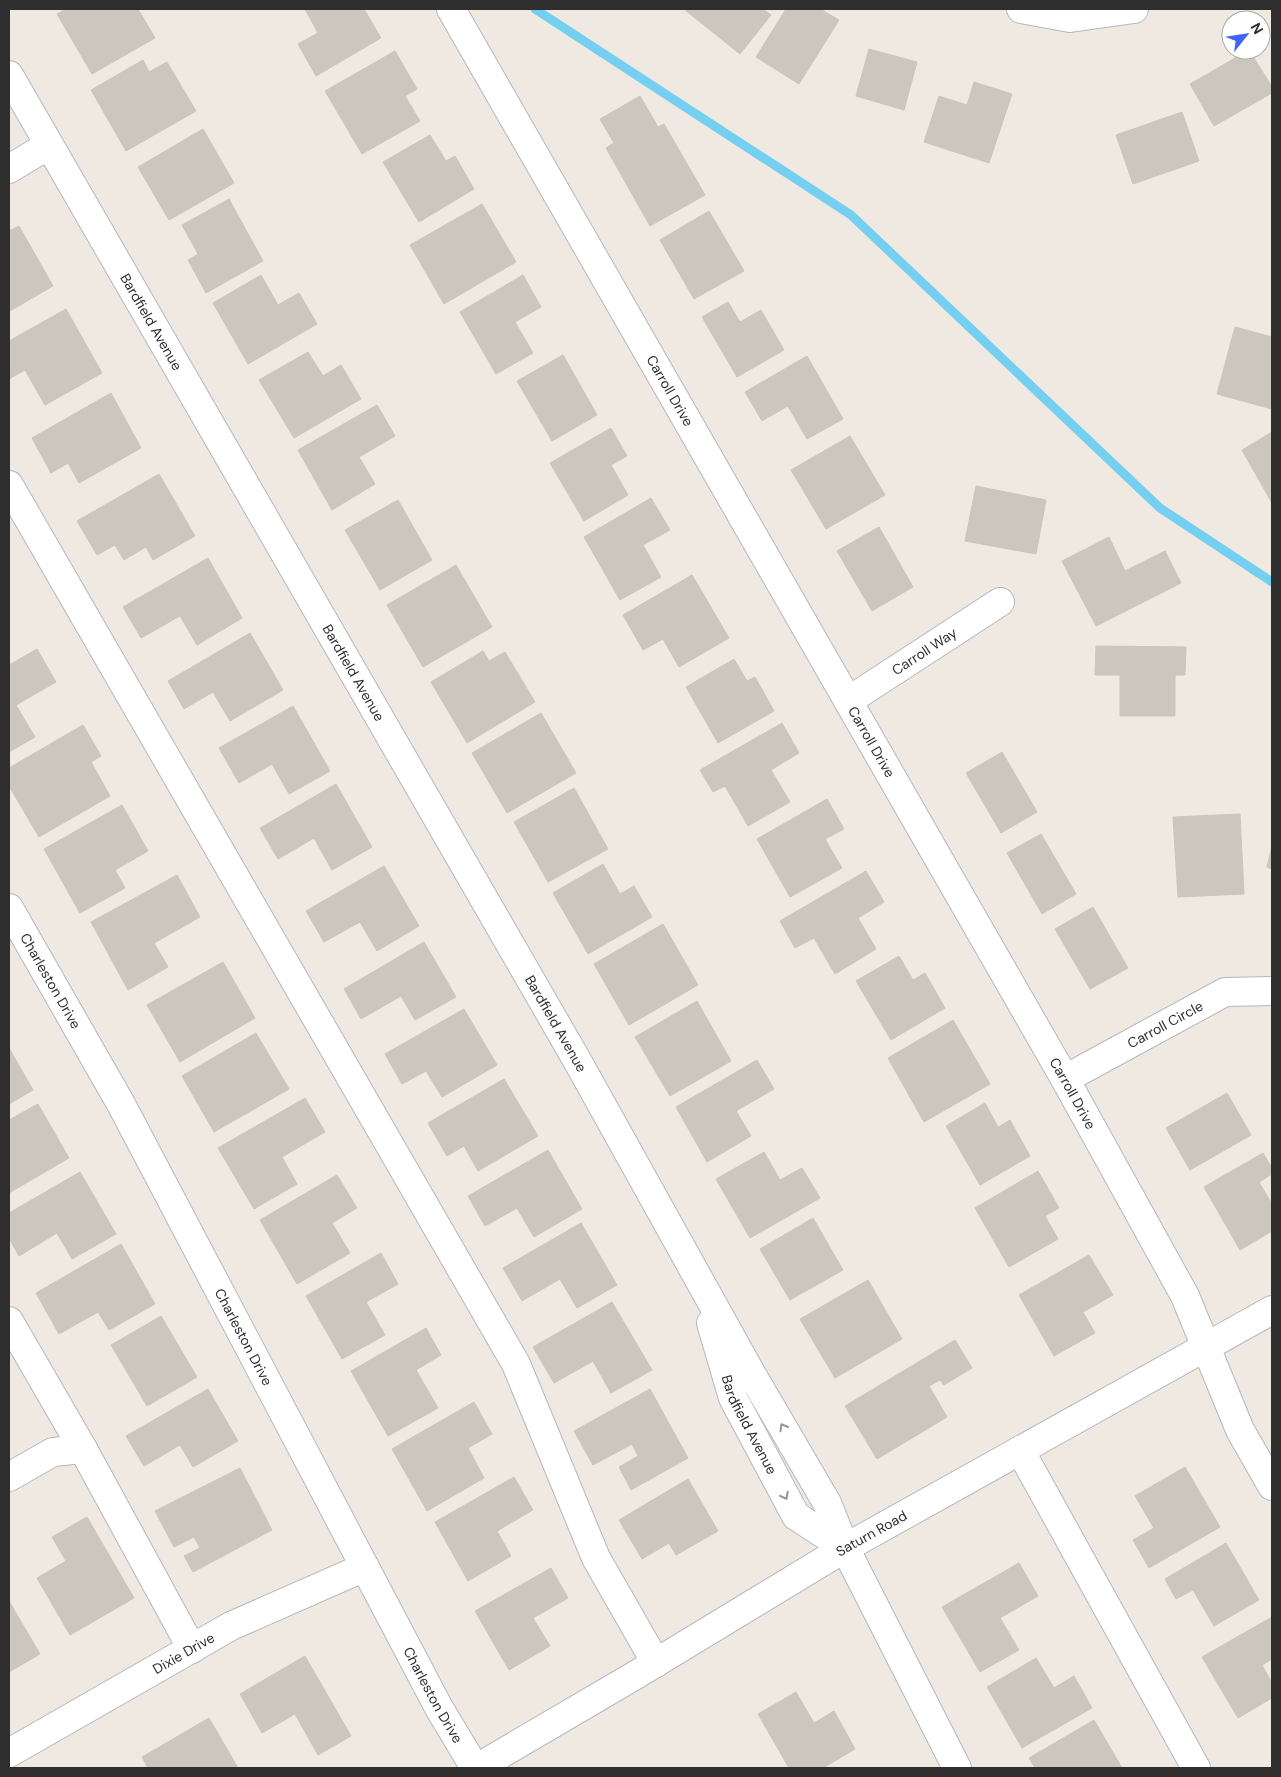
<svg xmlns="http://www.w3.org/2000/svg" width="1281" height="1777" font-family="'DM Sans',sans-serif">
  <rect width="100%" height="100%" fill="#efe9e1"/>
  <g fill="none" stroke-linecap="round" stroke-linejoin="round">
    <path stroke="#75cff0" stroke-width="9" d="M535 9 851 215 1160 508 1272 582"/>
  </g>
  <path fill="#cbc7bf" stroke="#cbc5ba" d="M66 9H138L155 38 92 74 57 14Z
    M305 9H364L381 38 316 76 298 44 318 33Z
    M686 9H763L771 15 740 54 685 10Z
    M786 9H820L839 20 799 84 756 57Z
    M869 49 917 62 904 110 856 96Z
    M1249 50 1272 87V93L1214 126 1190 84Z
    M395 51 417 89 405 96 420 121 362 154 325 91Z
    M143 60 149 72 167 62 196 111 126 151 91 90Z
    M974 82 1012 94 989 163 924 142 939 96 967 105Z
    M640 96 658 127 664 124 705 195 650 226 606 148 614 143 600 119Z
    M1182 112 1199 161 1133 184 1116 135Z
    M203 129 234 183 169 220 138 167Z
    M430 135 446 161 455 156 474 189 419 222 383 162Z
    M229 199 263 261 206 293 188 260 198 254 182 225Z
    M482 204 516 262 444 304 410 245Z
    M709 211 744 271 694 299 660 240Z
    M19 226 53 286 10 311 9 308V231Z
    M261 275 278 305 299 293 317 324 248 364 213 303Z
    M523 275 541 307 515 322 533 353 496 374 460 312Z
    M728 302 740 322 761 310 784 350 737 377 702 317Z
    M66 309 102 373 45 405 25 370 9 379V341Z
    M1235 327 1272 337V409L1217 394Z
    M308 352 323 376 341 365 361 399 294 438 259 380Z
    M563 355 597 415 552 441 517 381Z
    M807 356 843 419 807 439 788 406 762 421 745 392Z
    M111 393 141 448 79 483 68 463 51 473 32 438Z
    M377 405 395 436 359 457 375 484 332 510 298 450Z
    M611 428 627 456 611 465 628 495 584 521 550 463Z
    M1272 432V503L1242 450Z
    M850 436 885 495 826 529 791 470Z
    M159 474 195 536 153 560 146 547 124 560 115 545 97 555 77 521Z
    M976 486 1046 500 1036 554 965 541Z
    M651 498 670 530 643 545 661 577 620 600 584 537Z
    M398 500 432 560 380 590 345 530Z
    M879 527 913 587 872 611 837 551Z
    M1109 537 1125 571 1165 551 1181 583 1096 626 1062 561Z
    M208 558 242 618 197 645 180 616 141 638 123 607Z
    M456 565 492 627 423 667 387 605Z
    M692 575 729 638 679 667 663 639 643 650 623 615Z
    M250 633 283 690 230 721 213 692 184 709 168 681Z
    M1096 646 1186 647 1185 675H1175V716H1120V675H1095Z
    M37 649 56 682 16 705 35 737 9 752V665Z
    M483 651 489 661 505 652 535 702 467 743 431 682Z
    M734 659 747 681 755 677 774 711 718 743 686 687Z
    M293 706 330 771 289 794 272 764 239 783 219 748Z
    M541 713 576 773 507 813 472 753Z
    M782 723 799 753 771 770 790 802 748 826 725 786 713 792 700 770Z
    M83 725 101 756 91 762 110 796 39 837 9 786V768Z
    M1002 752 1037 812 1001 833 966 773Z
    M336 784 372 847 332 870 314 838 278 859 260 828Z
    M574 788 608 849 548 882 514 822Z
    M827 799 844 829 825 839 842 868 790 897 757 839Z
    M122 805 148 851 115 870 125 888 80 913 44 849Z
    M1240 814 1244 894 1178 897 1173 817Z
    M1041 834 1076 894 1042 914 1007 853Z
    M1272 846V869L1267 867Z
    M603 864 620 894 634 886 652 917 588 954 553 893Z
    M384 866 419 926 377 951 360 922 324 942 306 911Z
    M866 871 884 902 858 918 876 949 835 974 814 938 795 948 780 921Z
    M177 875 200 917 154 943 168 967 128 990 91 922Z
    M1093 907 1128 968 1090 989 1055 929Z
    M663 924 698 985 629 1025 594 964Z
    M424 942 456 997 415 1020 401 996 361 1019 344 989Z
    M899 956 913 980 925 973 945 1008 891 1040 856 981Z
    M223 962 255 1018 180 1062 147 1005Z
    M697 1001 731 1061 670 1096 635 1037Z
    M464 1009 497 1065 442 1097 426 1071 402 1084 385 1054Z
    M953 1020 990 1084 924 1122 888 1058Z
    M256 1033 289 1089 214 1132 182 1076Z
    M9 1048 33 1090 9 1104Z
    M757 1060 774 1089 736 1111 751 1136 707 1162 676 1107Z
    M504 1079 538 1136 478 1171 464 1146 447 1156 428 1123Z
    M1227 1093 1251 1135 1190 1170 1166 1128Z
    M305 1098 325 1132 282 1157 297 1184 254 1209 218 1148Z
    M985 1103 998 1127 1010 1120 1030 1156 980 1185 946 1126Z
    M38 1104 69 1158 9 1193V1120Z
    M548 1150 582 1209 534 1237 517 1208 485 1226 468 1196Z
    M764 1152 780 1180 802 1168 820 1198 750 1238 716 1179Z
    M1263 1153 1272 1168V1174L1259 1182 1272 1204V1231L1240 1250 1204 1187Z
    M1038 1171 1059 1208 1045 1216 1058 1239 1009 1267 975 1208Z
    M80 1172 116 1234 72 1259 57 1233 19 1256 9 1238V1213Z
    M337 1175 357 1208 332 1223 350 1253 297 1284 260 1220Z
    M813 1218 843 1270 790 1300 760 1249Z
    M581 1223 617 1285 577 1308 560 1279 522 1301 503 1268Z
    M121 1244 155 1304 109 1330 98 1312 59 1334 36 1293Z
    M381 1253 398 1284 366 1302 385 1335 342 1359 306 1296Z
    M1089 1255 1113 1295 1083 1312 1095 1333 1054 1356 1019 1295Z
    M868 1280 902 1339 835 1378 800 1319Z
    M612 1302 652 1370 611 1393 593 1361 554 1383 533 1347Z
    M161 1316 197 1377 147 1406 111 1345Z
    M426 1328 441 1355 416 1370 438 1408 388 1436 351 1371Z
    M955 1340 972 1368 944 1385 940 1380 929 1386 947 1417 877 1459 845 1406Z
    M208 1389 238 1441 193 1467 180 1445 144 1466 126 1436Z
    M650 1389 688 1458 631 1490 619 1467 638 1456 632 1444 593 1465 574 1431Z
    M474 1402 492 1434 468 1448 484 1478 427 1511 392 1449Z
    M1185 1467 1220 1527 1149 1568 1133 1540 1154 1528 1135 1496Z
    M240 1468 272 1530 193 1572 184 1556 200 1548 194 1537 174 1547 155 1511Z
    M514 1477 533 1510 497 1531 511 1556 468 1581 435 1522Z
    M688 1479 718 1531 676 1555 669 1543 642 1559 619 1520Z
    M87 1517 134 1598 70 1635 37 1578 66 1561 52 1537Z
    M1226 1543 1259 1600 1214 1626 1193 1590 1176 1599 1165 1579Z
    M1019 1563 1038 1596 1000 1618 1019 1650 980 1672 942 1607Z
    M551 1568 568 1598 533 1618 550 1646 509 1670 475 1611Z
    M9 1601 40 1654 9 1672Z
    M1272 1617V1659L1262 1665 1272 1683V1698L1238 1718 1202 1657Z
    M305 1656 351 1736 318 1755 295 1714 262 1733 240 1694Z
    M1036 1658 1054 1688 1074 1676 1092 1708 1022 1748 987 1687Z
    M796 1692 814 1723 834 1711 855 1749 823 1768H789L758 1714Z
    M209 1718 238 1768H148L142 1757Z
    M1094 1720 1122 1768H1035L1029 1758Z"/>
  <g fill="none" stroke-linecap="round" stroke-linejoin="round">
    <g stroke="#b4b7c1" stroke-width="30">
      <g id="minor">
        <path id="s1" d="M451 9 1065 1079 1185 1296 1240 1430 1272 1486"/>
        <path d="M1021 9 1070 18 1134 9"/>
        <path id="s2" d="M9 75 578 1062 751 1373 827 1503 845 1548 957 1768"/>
        <path d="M9 169 49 145"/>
        <path d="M9 485 516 1364 596 1558 656 1663"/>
        <path id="s3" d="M848 701 1000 602"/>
        <path id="s4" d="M9 908 121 1104 439 1708 475 1768"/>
        <path id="s5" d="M1065 1079 1225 992 1272 991"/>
        <path d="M9 1321 83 1449 192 1649"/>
        <path id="s6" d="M711 1323 733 1398 796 1516 845 1548"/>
        <path d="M1020 1450 1196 1768"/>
        <path d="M9 1477 53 1452 83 1449"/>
        <path id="s7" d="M9 1753 231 1626 365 1567"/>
        <path id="s8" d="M477 1768 634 1676 845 1548 1272 1310"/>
      </g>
    </g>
    <use href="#minor" stroke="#fff" stroke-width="28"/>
  </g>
  <defs><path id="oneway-chevron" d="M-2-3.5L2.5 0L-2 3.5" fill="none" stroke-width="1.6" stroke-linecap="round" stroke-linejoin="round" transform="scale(1.25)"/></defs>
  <g stroke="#969696">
    <use href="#oneway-chevron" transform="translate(783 1427) rotate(-120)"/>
    <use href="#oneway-chevron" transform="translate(785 1496) rotate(62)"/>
  </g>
  <g text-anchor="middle" stroke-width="4.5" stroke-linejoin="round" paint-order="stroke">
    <g font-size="14" fill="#2e2e2e" stroke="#fff">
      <text dy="5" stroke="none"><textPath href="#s2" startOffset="285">Bardfield Avenue</textPath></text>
      <text dy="5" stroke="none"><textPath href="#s1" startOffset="440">Carroll Drive</textPath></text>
      <text dy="5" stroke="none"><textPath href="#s3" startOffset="91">Carroll Way</textPath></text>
      <text dy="5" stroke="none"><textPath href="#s2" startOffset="690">Bardfield Avenue</textPath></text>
      <text dy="5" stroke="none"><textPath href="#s1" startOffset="845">Carroll Drive</textPath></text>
      <text dy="5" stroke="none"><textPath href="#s4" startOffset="84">Charleston Drive</textPath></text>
      <text dy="5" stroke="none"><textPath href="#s2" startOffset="1095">Bardfield Avenue</textPath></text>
      <text dy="5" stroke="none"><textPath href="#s5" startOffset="114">Carroll Circle</textPath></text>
      <text dy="5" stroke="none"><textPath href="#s1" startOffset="1250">Carroll Drive</textPath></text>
      <text dy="5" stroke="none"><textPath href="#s4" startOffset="489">Charleston Drive</textPath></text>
      <text dy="5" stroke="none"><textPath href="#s6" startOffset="109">Bardfield Avenue</textPath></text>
      <text dy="5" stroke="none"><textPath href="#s8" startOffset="459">Saturn Road</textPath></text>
      <text dy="5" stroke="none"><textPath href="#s7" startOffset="201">Dixie Drive</textPath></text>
      <text dy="5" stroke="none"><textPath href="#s4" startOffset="894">Charleston Drive</textPath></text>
    </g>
  </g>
  <rect width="1281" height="1777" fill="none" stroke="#2e2e2e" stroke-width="20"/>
  <g transform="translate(1246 35) rotate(60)"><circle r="24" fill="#ffffff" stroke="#ababab"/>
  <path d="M0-4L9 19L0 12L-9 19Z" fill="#4264fb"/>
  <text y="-8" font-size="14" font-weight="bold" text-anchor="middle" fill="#2e2e2e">N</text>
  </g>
</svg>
